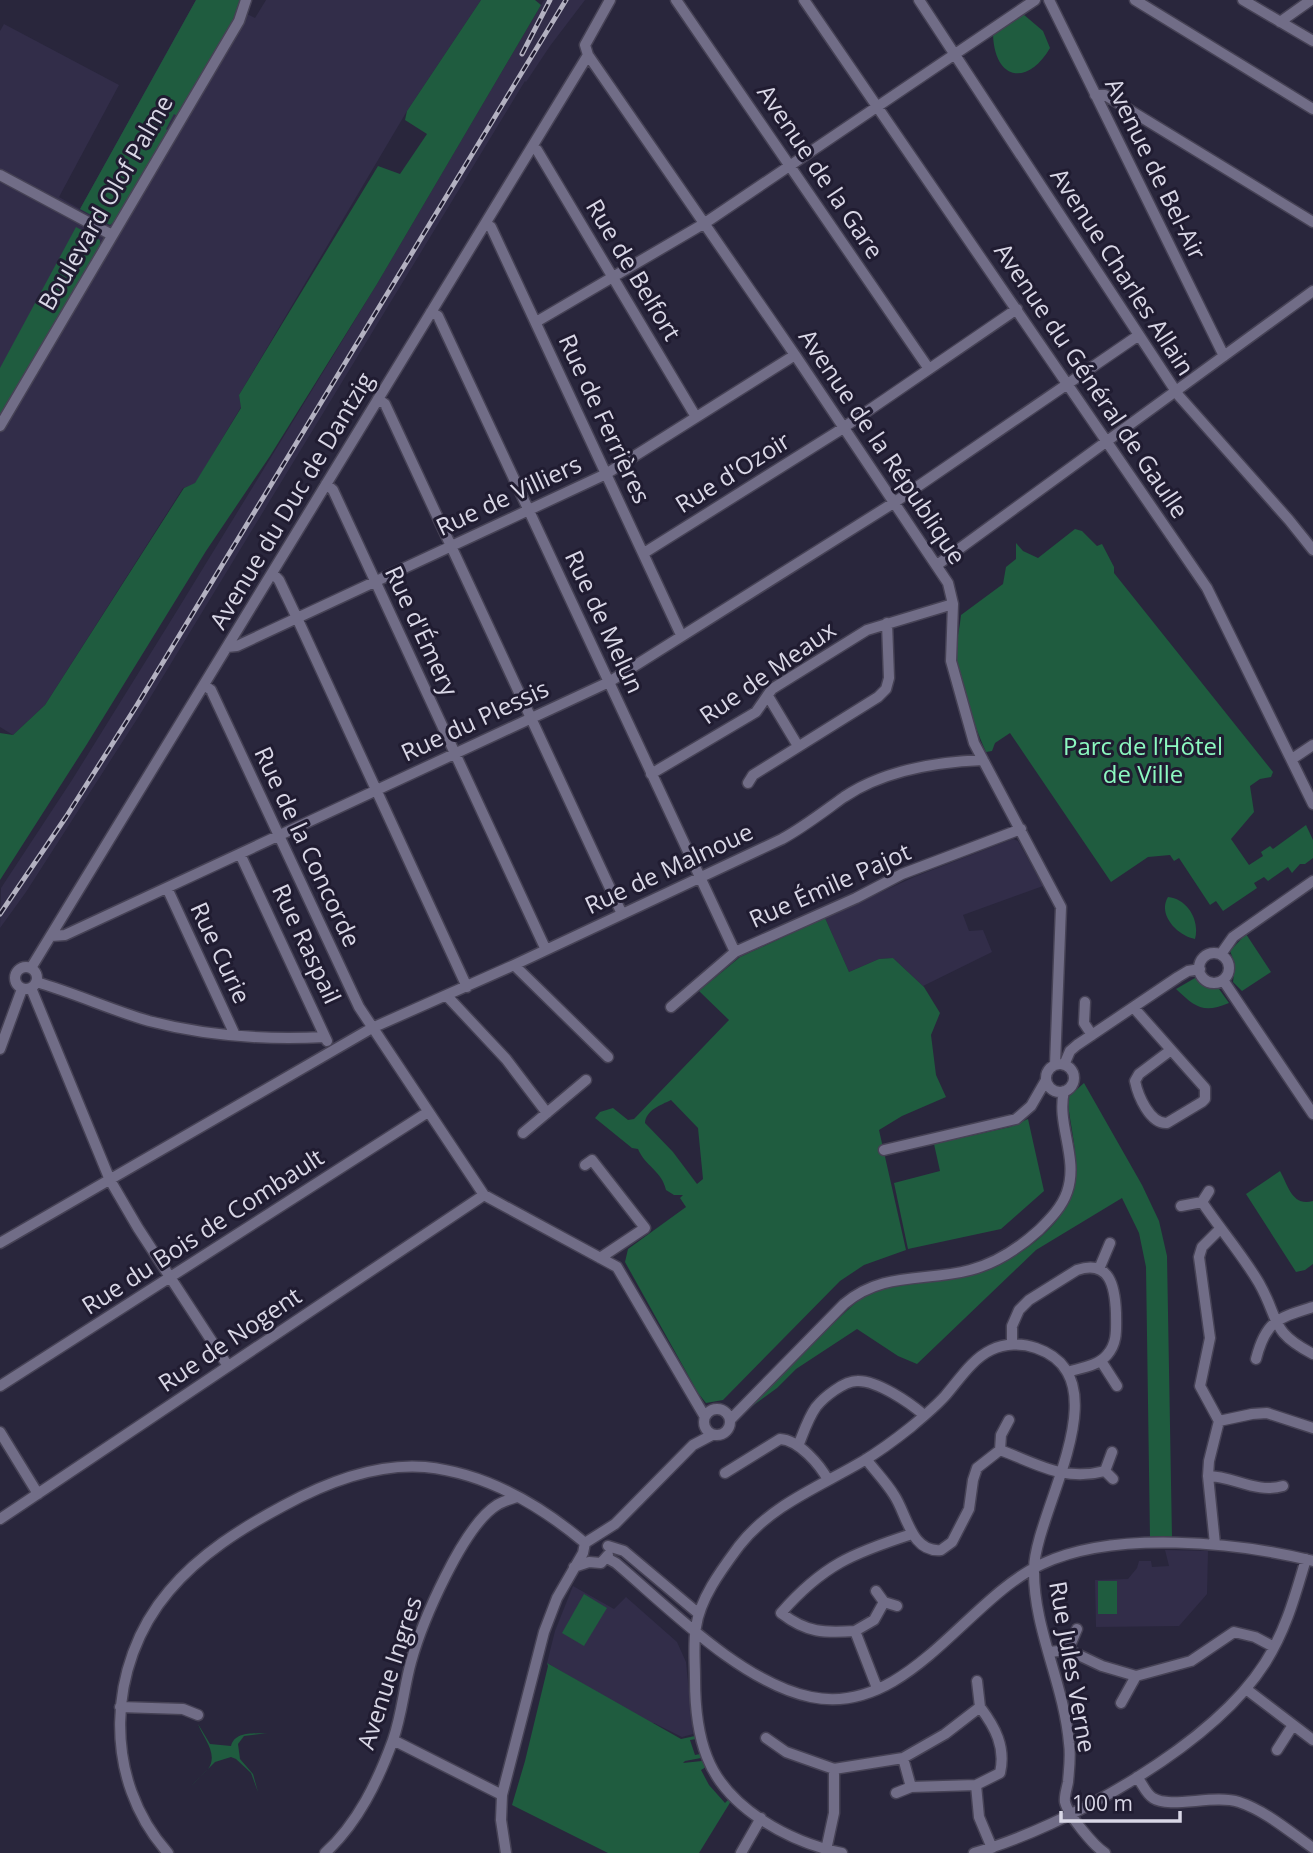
<svg xmlns="http://www.w3.org/2000/svg" width="1313" height="1853" font-family="'Open Sans',sans-serif">
  <rect width="100%" height="100%" fill="#29263c"/>
  <path fill="#322d49" d="M196 0H219L255 18 266 0H481L407 111 239 395 241 407 195 484 183 488 45 705 13 735 0 727V31L4 24 119 85 59 197 80 209Z
    M544 0H585L550 46 526 82 525 81 139 716 26 892 0 928 1 888 72 780 175 614 377 284Z
    M1013 839 1018 841 1043 886 963 915 969 931 983 930 992 952 923 986 893 958 879 959 849 972 825 918 914 877Z
    M1165 1550 1208 1551 1207 1594 1179 1626 1096 1627 1095 1580 1128 1579 1137 1568 1139 1561H1151L1152 1567 1169 1566Z
    M573 1586 614 1609 626 1597 677 1642 686 1662 693 1734 682 1737 654 1723 651 1724 547 1663 555 1631Z"/>
  <path fill="#1f5c3f" fill-rule="evenodd" d="M196 0H241L233 20 177 116 174 114 166 129 168 131 116 220 110 225 80 209Z
    M481 0H535L541 5 377 284 270 456 206 551 87 744 0 880V733L13 735 45 705 184 488 195 483 241 408 239 395 378 166 400 174 427 134 405 120 407 111Z
    M1023 14 1043 31 1050 48C1028 86 995 81 993 35Z
    M76 227 100 240V247L0 418V368Z
    M1075 529 1082 531 1097 546 1102 544 1114 567V573L1273 772 1271 777 1260 779 1250 786 1254 812 1231 839 1249 865 1263 856 1261 852 1270 846 1273 849 1306 825 1313 840V858L1305 864H1300L1292 873 1288 867 1268 881 1264 877 1254 883 1257 888 1223 911 1216 901 1210 905 1179 858 1174 861 1170 855 1148 857 1111 882 1010 733 995 743 992 751 986 752C975 727 956 675 956 649 957 638 960 626 961 615L1003 584 1006 567 1016 559V543L1023 551 1038 558Z
    M1168 897C1188 899 1200 921 1195 939 1178 936 1157 915 1168 897Z
    M825 918 849 972 879 959 893 958 924 987 940 1013 931 1035 936 1075 946 1097 902 1116 879 1130 906 1250 864 1265 840 1281 723 1400 706 1403 698 1393 625 1262 628 1249 686 1207 680 1198 683 1195H674L666 1190C662 1171 645 1166 638 1149L632 1148 595 1118 600 1112 613 1108 628 1120 634 1119 729 1020 699 991 740 957ZM671 1100 698 1128 703 1179 697 1184 673 1152 645 1123C646 1110 661 1105 671 1100Z
    M1246 934 1271 972 1242 991 1233 982 1235 964 1230 951Z
    M1195 978 1205 986 1219 989 1229 1003C1203 1014 1195 1007 1176 989Z
    M1084 1083 1142 1185 1159 1221 1167 1256 1172 1538H1150L1146 1267 1139 1233 1122 1198 1036 1250 917 1364 898 1356 857 1329 796 1369 777 1388 751 1407 801 1353 864 1295 886 1287 972 1275C1014 1262 1069 1227 1075 1180 1078 1154 1071 1129 1068 1104H1066L1067 1098Z
    M1028 1119 1044 1191 1001 1229 908 1249 894 1183 940 1171 934 1144 1010 1127Z
    M1280 1171C1288 1185 1292 1207 1313 1201V1264L1305 1270 1296 1272 1246 1194Z
    M1098 1581H1117V1614H1098Z
    M584 1594 607 1608 584 1646 562 1633Z
    M547 1663 681 1739 695 1736 696 1739 690 1740 695 1755 700 1754 701 1758 685 1761 683 1763 702 1761 706 1767 701 1770 709 1785 725 1803 729 1799 731 1801 699 1853H608L512 1805 525 1761 548 1666Z
    M198 1724 210 1744 231 1746C235 1731 254 1734 268 1733L244 1736 238 1744 240 1759 253 1774 258 1792 251 1773 236 1759 231 1757 215 1762 191 1786C196 1780 203 1775 208 1769 219 1754 203 1738 198 1724Z"/>
  <g fill="none" stroke-linecap="round" stroke-linejoin="round">
    <g stroke="#464255" stroke-width="13">
      <path id="minor" d="M610 0 585 45 588 55 795 355 948 583 953 604 951 661 974 743 1061 907 1055 1065
        M676 0 929 369
        M804 0 1207 588 1313 804
        M919 0 1179 396 1289 520 1313 550
        M1049 0 1224 356
        M1135 0 1313 109
        M1243 0 1313 41
        M1280 22 1311 0
        M1095 95H1105L1313 222
        M532 147 537 150 696 417
        M0 175 112 235
        M485 224 491 227 681 635
        M431 312 438 316 735 952
        M536 322 705 223 1035 0
        M378 399 385 404 622 914
        M0 426 239 21 246 0
        M326 484 333 490 546 950
        M644 553 837 432 1017 309
        M937 565 1313 291
        M272 573 279 580 297 618 467 987
        M227 647 237 646 606 474 795 355
        M204 685 211 690 359 1007 484 1195 617 1267 705 1417
        M768 696 798 746
        M1292 759 1313 745
        M651 774 756 712 772 689 867 630 953 604
        M748 783 753 775 878 697 886 689 889 678 887 623
        M240 854 327 1041
        M167 888 235 1035
        M51 936 65 935 609 682 895 502 1139 335
        M1199 968a15 15 0 1 1 30 0a15 15 0 1 1-30 0Z
        M1221 954 1233 937 1313 881
        M514 965 608 1057
        M15 978a11 11 0 1 1 22 0a11 11 0 1 1-22 0Z
        M31 968 588 55
        M1223 980 1313 1114
        M36 982C75 993 111 1010 149 1021 206 1036 267 1040 325 1037
        M31 988 110 1180 138 1228 228 1366
        M447 996 506 1059 547 1113
        M1085 1002 1084 1023 1092 1035
        M671 1007 735 952 856 898 902 874 1021 829
        M1134 1008 1205 1088V1099L1202 1102 1167 1123C1150 1124 1138 1096 1135 1081L1139 1074 1171 1050
        M0 1049 22 989
        M1046 1078a14 14 0 1 1 28 0a14 14 0 1 1-28 0Z
        M1064 1065 1070 1051 1077 1045 1178 977 1188 971 1200 969
        M523 1133 586 1080
        M884 1150 1016 1119 1031 1106 1046 1080
        M585 1165 592 1160 645 1228 600 1258
        M1202 1202C1220 1229 1242 1254 1259 1283 1280 1320 1269 1331 1313 1354
        M1181 1206 1202 1202 1209 1191
        M0 1243 372 1028 514 965 782 839C804 827 823 812 844 797 884 770 935 762 983 760
        M1099 1269 1110 1243
        M1012 1344V1326L1019 1310 1029 1300 1077 1270C1110 1259 1115 1287 1116 1313 1116 1328 1118 1343 1107 1355 1098 1366 1080 1368 1067 1372
        M1256 1359C1266 1320 1278 1318 1313 1307
        M1101 1361 1117 1386
        M0 1386 428 1112
        M704 1422a13 13 0 1 1 26 0a13 13 0 1 1-26 0Z
        M730 1420 844 1304C883 1271 925 1282 970 1270 997 1263 1019 1248 1039 1230 1050 1219 1062 1207 1067 1192 1079 1158 1056 1124 1064 1091
        M1219 1421 1252 1414 1267 1413 1313 1428
        M0 1432 38 1494
        M798 1446C803 1434 808 1418 816 1407 824 1397 844 1381 857 1381 877 1380 910 1403 924 1415
        M1000 1450C1038 1464 1064 1482 1105 1471
        M1112 1452 1105 1471 1113 1479
        M866 1459C875 1471 886 1482 894 1495 907 1514 911 1553 941 1550L952 1542 969 1509 973 1480 977 1468 1000 1450 1001 1435 1009 1420
        M725 1473 780 1439C799 1440 820 1465 828 1480
        M1208 1476C1233 1476 1257 1494 1283 1486
        M0 1519 484 1195
        M1215 1544 1208 1476 1209 1461 1219 1421 1200 1386 1210 1338 1199 1257 1202 1247 1220 1229
        M608 1546 624 1551 699 1614
        M607 1558 616 1563C669 1608 742 1683 811 1697 907 1717 966 1599 1042 1564 1114 1530 1237 1542 1313 1561
        M574 1567 589 1562 601 1563 608 1555
        M876 1591 884 1602 897 1606
        M855 1631 874 1620 884 1602
        M1068 1650 1077 1629
        M1049 1652 1068 1650 1102 1666 1136 1676 1191 1661 1234 1632 1255 1637 1274 1647
        M877 1688 855 1631C824 1633 807 1633 781 1613 823 1565 853 1553 912 1534
        M1246 1689 1313 1740
        M1121 1703 1136 1676
        M120 1707 183 1709 198 1715
        M766 1738 786 1752 834 1769
        M393 1740 502 1795
        M1277 1750 1293 1725
        M903 1758 911 1787 976 1785 1000 1773C1006 1747 995 1727 980 1707
        M1137 1777C1142 1783 1146 1794 1153 1798 1170 1809 1214 1794 1239 1802 1266 1811 1290 1832 1313 1848
        M976 1785 979 1817 992 1848
        M896 1793 911 1787
        M826 1850 834 1813V1769L903 1758 945 1734 980 1707 977 1681
        M168 1853C102 1780 106 1665 169 1591 200 1554 242 1528 283 1506 325 1483 376 1463 425 1467 485 1473 540 1505 585 1543
        M325 1853C358 1823 378 1781 393 1740 402 1714 404 1687 411 1662 422 1622 463 1526 497 1505 503 1501 511 1499 517 1497
        M506 1853 501 1820 502 1795 544 1632 557 1598 583 1553 585 1543 615 1524 693 1445 712 1435
        M741 1853 761 1818
        M842 1853C790 1842 727 1809 707 1757 697 1732 695 1706 695 1679 695 1662 693 1643 696 1627 700 1598 722 1569 739 1546 771 1505 819 1487 863 1461 880 1451 896 1439 911 1427 923 1417 935 1407 945 1396 959 1380 972 1359 991 1350 1005 1343 1022 1343 1036 1348 1124 1378 1035 1511 1034 1569 1033 1628 1064 1684 1069 1743 1071 1756 1069 1769 1068 1782 1067 1788 1064 1796 1065 1802 1068 1815 1094 1846 1105 1853
        M974 1853C1067 1826 1212 1746 1265 1663 1286 1630 1295 1596 1306 1559"/>
    </g>
    <use href="#minor" stroke="#716d87" stroke-width="10"/>
    <g stroke="#b3b1c1" stroke-width="5">
      <path id="rail" d="M522 54 550 0
        M0 914 66 817 137 705 566 0"/>
    </g>
    <use href="#rail" stroke="#201c31" stroke-width="2.5" stroke-dasharray="8" stroke-linecap="butt"/>
  </g>
  <g text-anchor="middle" stroke-width="6" stroke-linejoin="round" paint-order="stroke">
    <g font-size="24" fill="#d9d7e6" stroke="#201c31">
      <text transform="translate(1155 169) rotate(64)" y="8">Avenue de Bel-Air</text>
      <text transform="translate(820 172) rotate(56)" y="8">Avenue de la Gare</text>
      <text transform="translate(106 203) rotate(-60)" y="8">Boulevard Olof Palme</text>
      <text transform="translate(633 270) rotate(59)" y="8">Rue de Belfort</text>
      <text transform="translate(1122 272) rotate(57)" y="8">Avenue Charles Allain</text>
      <text transform="translate(1091 381) rotate(56)" y="8">Avenue du Général de Gaulle</text>
      <text transform="translate(604 419) rotate(65)" y="8">Rue de Ferrières</text>
      <text transform="translate(882 447) rotate(56)" y="8">Avenue de la République</text>
      <text transform="translate(733 473) rotate(-32)" y="8">Rue d'Ozoir</text>
      <text transform="translate(509 496) rotate(-25)" y="8">Rue de Villiers</text>
      <text transform="translate(292 501) rotate(-59)" y="8">Avenue du Duc de Dantzig</text>
      <text transform="translate(604 622) rotate(65)" y="8">Rue de Melun</text>
      <text transform="translate(421 631) rotate(65)" y="8">Rue d'Émery</text>
      <text transform="translate(768 673) rotate(-35)" y="8">Rue de Meaux</text>
      <text transform="translate(475 721) rotate(-25)" y="8">Rue du Plessis</text>
      <text transform="translate(307 847) rotate(65)" y="8">Rue de la Concorde</text>
      <text transform="translate(669 869) rotate(-25)" y="8">Rue de Malnoue</text>
      <text transform="translate(830 886) rotate(-24)" y="8">Rue Émile Pajot</text>
      <text transform="translate(306 944) rotate(65)" y="8">Rue Raspail</text>
      <text transform="translate(220 953) rotate(65)" y="8">Rue Curie</text>
      <text transform="translate(203 1232) rotate(-33)" y="8">Rue du Bois de Combault</text>
      <text transform="translate(230 1340) rotate(-34)" y="8">Rue de Nogent</text>
      <text transform="translate(1072 1667) rotate(80)" y="8">Rue Jules Verne</text>
      <text transform="translate(390 1673) rotate(-72)" y="8">Avenue Ingres</text>
    </g>
    <g font-size="24" fill="#8cf8c0" stroke="#201c31">
      <text x="1143" y="755">Parc de l’Hôtel<tspan x="1143" dy="28">de Ville</tspan></text>
    </g>
  </g>
  <path d="M1061 1811v10h119v-10" fill="none" stroke="#d9d7e6" stroke-width="3.5"/>
  <text x="1072" y="1811" font-size="21" fill="#d9d7e6" stroke="#201c31" stroke-width="5" paint-order="stroke">100 m</text>
</svg>
